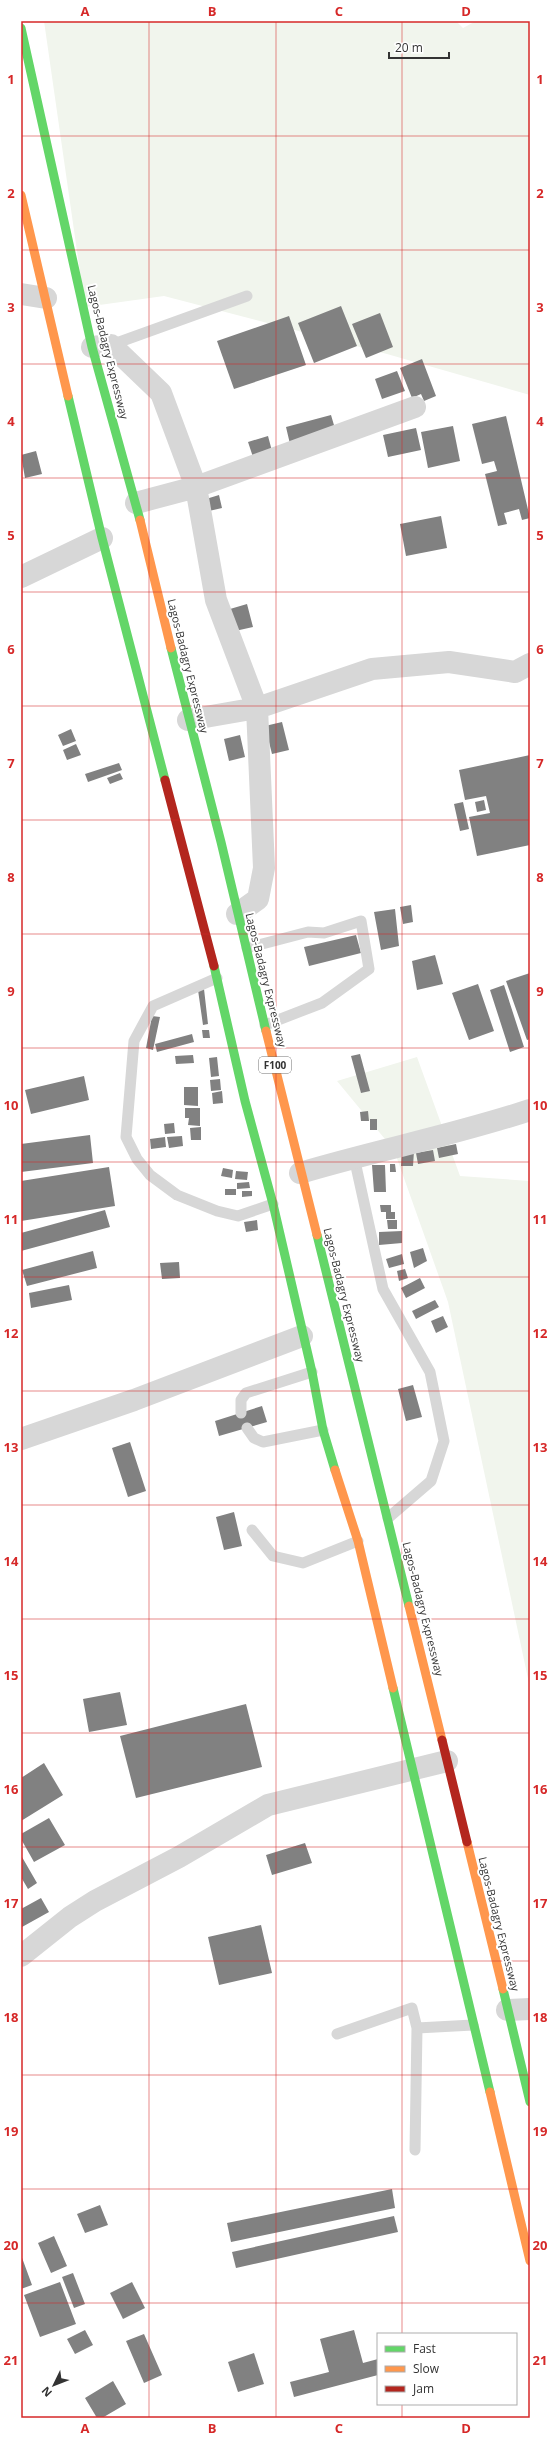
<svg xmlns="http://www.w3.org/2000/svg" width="551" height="2439" font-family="'Open Sans',sans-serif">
  <rect width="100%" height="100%" fill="#fff"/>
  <path fill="#f1f5ed" d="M44 21H456L463 28 476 21H530V395L387 354 164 296 85 307Z
    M417 1057 460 1176 530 1181V1688L448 1302 394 1150 337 1081Z"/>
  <path fill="#818181" d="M341 306 357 346 314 363 298 323Z
    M380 313 393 347 366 358 352 324Z
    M289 316 306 365 234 389 217 341Z
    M422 359 436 396 424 401 421 394 412 398 400 368Z
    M397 371 405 391 382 399 375 379Z
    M331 415 336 432 290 444 286 427Z
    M506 416 530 518 522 520 519 509 504 513 507 524 498 526 485 474 497 471 494 461 482 464 472 424Z
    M453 426 460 461 428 468 421 432Z
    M416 428 421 450 388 457 383 435Z
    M268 436 272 451 253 457 248 442Z
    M36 451 42 474 25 478 21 455Z
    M219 495 222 508 209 511 206 499Z
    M441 516 447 548 406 556 400 524Z
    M247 604 253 627 235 631 230 609Z
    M282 722 289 750 272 754 265 726Z
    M71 729 76 741 63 746 58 735Z
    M240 735 245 757 229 761 224 739Z
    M76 744 81 755 67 760 63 750Z
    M530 755V845L477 856 469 817 490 813 486 796 465 800 459 770Z
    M119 763 122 770 88 782 85 774Z
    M120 773 123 779 110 784 107 778Z
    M484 800 486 810 477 812 475 802Z
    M463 802 469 829 460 831 454 804Z
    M411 905 413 922 403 924 400 907Z
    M395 909 399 946 381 950 374 912Z
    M356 935 361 953 309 966 304 947Z
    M435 955 443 984 417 990 412 961Z
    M530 973V1039L527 1040 506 981Z
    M478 984 494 1031 469 1040 452 993Z
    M504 985 524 1047 510 1052 490 990Z
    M204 989 208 1024 203 1025 198 990Z
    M152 1016 160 1017 153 1050 146 1048Z
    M202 1030H209L210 1038H203Z
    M192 1034 194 1042 157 1052 155 1044Z
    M360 1054 370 1091 361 1093 351 1056Z
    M193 1055 194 1063 176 1064 175 1056Z
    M217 1057 219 1076 211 1077 209 1058Z
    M84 1076 89 1100 31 1114 25 1090Z
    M220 1079 221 1090 211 1091 210 1080Z
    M184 1087H198V1106L184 1105Z
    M222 1091 223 1103 213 1104 212 1093Z
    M185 1108H200V1126L188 1125 189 1118H185Z
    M368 1111 369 1121H361L360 1112Z
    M370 1119H377V1130H370Z
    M174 1123 175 1133 165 1134 164 1124Z
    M201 1127V1140H191L190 1128Z
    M90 1135 93 1163 21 1172V1144Z
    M182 1136 183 1146 169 1148 167 1137Z
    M165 1137 166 1147 151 1149 150 1139Z
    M456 1144 458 1154 439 1158 437 1148Z
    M402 1150 414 1151 413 1166H401Z
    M433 1150 435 1161 418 1164 416 1153Z
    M390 1164H395L396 1172H390Z
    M372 1165H385L386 1192H374Z
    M109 1167 115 1206 21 1221V1181Z
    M223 1168 233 1170 232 1178 221 1176Z
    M236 1171 248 1172 247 1180 235 1179Z
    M249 1182 250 1188 237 1189V1183Z
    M225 1189H236V1195H225Z
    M242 1191H252V1196L242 1197Z
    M380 1205H391V1212H381Z
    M105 1210 110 1227 21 1251V1233Z
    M386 1212H395V1219H386Z
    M257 1220 258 1230 246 1232 244 1222Z
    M387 1220H397V1229H388Z
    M402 1231V1243L379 1245V1232Z
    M423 1248 427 1261 414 1268 410 1252Z
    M93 1251 97 1268 27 1286 22 1270Z
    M402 1254 404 1264 389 1268 386 1259Z
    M179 1262 180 1278 162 1279 160 1263Z
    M405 1269 408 1278 399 1281 397 1271Z
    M420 1278 425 1288 406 1298 401 1288Z
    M69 1285 72 1300 31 1308 29 1293Z
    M435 1300 439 1307 416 1319 412 1311Z
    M443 1316 448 1327 436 1333 431 1321Z
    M413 1385 422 1417 406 1421 398 1389Z
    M262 1406 267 1422 219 1436 215 1421Z
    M130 1442 146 1491 128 1497 112 1448Z
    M234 1512 242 1546 224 1550 216 1517Z
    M120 1692 127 1725 89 1732 83 1699Z
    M246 1704 262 1767 136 1798 120 1736Z
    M44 1763 63 1795 21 1821V1778Z
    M49 1818 65 1845 34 1862 21 1839V1834Z
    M305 1843 312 1863 272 1875 266 1855Z
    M22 1857 37 1883 28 1889 21 1877Z
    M41 1898 49 1912 22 1927 21 1909Z
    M261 1925 272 1973 219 1985 208 1937Z
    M392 2189 395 2208 231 2242 227 2223Z
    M100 2205 108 2225 85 2233 77 2214Z
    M394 2216 398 2232 236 2268 232 2252Z
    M54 2236 67 2266 51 2273 38 2243Z
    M21 2255 32 2285 21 2289Z
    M73 2273 85 2304 74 2308 62 2277Z
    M60 2282 76 2324 40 2337 24 2295Z
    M132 2282 145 2308 123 2319 110 2293Z
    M85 2330 93 2345 75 2354 67 2339Z
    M354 2330 363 2363 378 2359V2375L294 2397 290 2382 329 2372 320 2339Z
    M144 2334 162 2375 144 2383 126 2341Z
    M254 2353 264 2384 238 2392 228 2362Z
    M113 2381 126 2404 102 2418H97L85 2398Z"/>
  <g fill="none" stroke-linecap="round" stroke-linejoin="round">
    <path stroke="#d7d7d7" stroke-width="11" d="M111 345 247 296
      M247 948 308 932 324 933 361 921 369 969 322 1003 265 1025
      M217 978 153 1006 134 1041 126 1137 137 1159 150 1175 177 1195 217 1211 238 1216 273 1204
      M354 1157 383 1289 430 1372 444 1441 431 1481 388 1518
      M241 1413V1400L246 1393 312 1372
      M247 1428 254 1438 263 1442 323 1430
      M252 1530 273 1556 303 1563 358 1541
      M337 2034 412 2008 417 2028 473 2025
      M415 2150 417 2028"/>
    <path stroke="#d7d7d7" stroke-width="22" d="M21 294 46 298
      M92 347 111 345 161 393 196 487 216 600 257 708 264 868 258 899 237 914
      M136 503 196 487 415 407
      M21 577 102 538
      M188 720 257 708 372 669 449 662 515 672 530 664
      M300 1173C377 1150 455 1135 530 1110
      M21 1439 134 1400 302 1336
      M21 1956 70 1917 95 1901 179 1857 268 1805 447 1761
      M507 2010 530 2009"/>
    <path stroke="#63d668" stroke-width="9" d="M21 28 92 347 140 520
      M68 396 102 538 165 780
      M171 648 221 842 266 1031
      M214 966 245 1101 273 1204 312 1372 323 1430 335 1470
      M317 1235 409 1606
      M393 1688 490 2092
      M503 1989 530 2102"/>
    <path stroke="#ff974d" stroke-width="9" d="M21 195 68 396
      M140 520 171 648
      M266 1031 317 1235
      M335 1470 358 1541 393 1688
      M409 1606 442 1740
      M467 1842 503 1989
      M490 2092 530 2261"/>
    <path stroke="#b3261e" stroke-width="9" d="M165 780 214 966
      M442 1740 467 1842"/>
  </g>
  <path fill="none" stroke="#d62828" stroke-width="1" stroke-opacity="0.55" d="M149 21V2418M276 21V2418M402 21V2334M21 136H530M21 250H530M21 364H530M21 478H530M21 592H530M21 706H530M21 820H530M21 934H530M21 1048H530M21 1162H530M21 1277H530M21 1391H530M21 1505H530M21 1619H530M21 1733H530M21 1847H530M21 1961H530M21 2075H530M21 2189H530M21 2303H530M402 2404V2418"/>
  <g text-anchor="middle" stroke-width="4" stroke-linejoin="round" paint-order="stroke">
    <rect fill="#fff" stroke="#707070" stroke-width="1" x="259" y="1057" width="32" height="16" rx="3"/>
    <g font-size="10" font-weight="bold" fill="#333">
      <text x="275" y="1069">F100</text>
    </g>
    <g font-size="11" fill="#333" stroke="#fff">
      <text transform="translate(108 352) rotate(76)" y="4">Lagos-Badagry Expressway</text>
      <text transform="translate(188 666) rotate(76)" y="4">Lagos-Badagry Expressway</text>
      <text transform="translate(266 980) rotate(76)" y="4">Lagos-Badagry Expressway</text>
      <text transform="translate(344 1295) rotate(76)" y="4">Lagos-Badagry Expressway</text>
      <text transform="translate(423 1609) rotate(76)" y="4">Lagos-Badagry Expressway</text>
      <text transform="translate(499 1924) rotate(76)" y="4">Lagos-Badagry Expressway</text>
    </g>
  </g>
  <rect width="551" height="2439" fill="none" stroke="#ffffff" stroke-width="44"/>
  <rect x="377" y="2333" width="140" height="72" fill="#ffffff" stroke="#adadad"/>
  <rect x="385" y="2346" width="20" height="6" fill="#63d668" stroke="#adadad"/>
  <text x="413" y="2353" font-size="12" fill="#333333">Fast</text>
  <rect x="385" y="2366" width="20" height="6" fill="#ff974d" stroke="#adadad"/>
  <text x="413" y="2373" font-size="12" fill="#333333">Slow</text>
  <rect x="385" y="2386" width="20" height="6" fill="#b3261e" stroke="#adadad"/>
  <text x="413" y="2393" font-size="12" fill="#333333">Jam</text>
  <g transform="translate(54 2385) rotate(227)" stroke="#ffffff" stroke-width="3" paint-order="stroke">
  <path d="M0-3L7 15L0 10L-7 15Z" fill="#333333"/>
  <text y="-6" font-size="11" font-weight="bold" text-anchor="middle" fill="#333333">N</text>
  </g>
  <path d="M389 52v6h60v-6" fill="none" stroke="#333333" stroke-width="2"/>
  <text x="395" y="52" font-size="12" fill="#333333" stroke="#ffffff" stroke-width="3" paint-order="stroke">20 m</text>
  <rect x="22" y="22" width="507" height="2395" fill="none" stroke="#d62828" stroke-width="1.5"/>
  <g font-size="13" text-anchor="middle" font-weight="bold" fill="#d62828">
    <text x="85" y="16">A</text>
    <text x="212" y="16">B</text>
    <text x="339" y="16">C</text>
    <text x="466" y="16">D</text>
    <text x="11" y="84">1</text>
    <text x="540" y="84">1</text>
    <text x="11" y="198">2</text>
    <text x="540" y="198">2</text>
    <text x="11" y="312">3</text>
    <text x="540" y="312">3</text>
    <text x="11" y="426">4</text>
    <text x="540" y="426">4</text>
    <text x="11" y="540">5</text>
    <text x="540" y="540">5</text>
    <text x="11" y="654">6</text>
    <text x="540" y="654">6</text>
    <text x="11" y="768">7</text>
    <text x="540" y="768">7</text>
    <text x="11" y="882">8</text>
    <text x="540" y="882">8</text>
    <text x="11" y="996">9</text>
    <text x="540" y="996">9</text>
    <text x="11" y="1110">10</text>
    <text x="540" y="1110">10</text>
    <text x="11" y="1224">11</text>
    <text x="540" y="1224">11</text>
    <text x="11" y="1338">12</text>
    <text x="540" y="1338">12</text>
    <text x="11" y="1452">13</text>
    <text x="540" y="1452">13</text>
    <text x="11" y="1566">14</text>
    <text x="540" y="1566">14</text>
    <text x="11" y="1680">15</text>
    <text x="540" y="1680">15</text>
    <text x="11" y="1794">16</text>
    <text x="540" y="1794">16</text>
    <text x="11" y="1908">17</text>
    <text x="540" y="1908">17</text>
    <text x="11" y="2022">18</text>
    <text x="540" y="2022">18</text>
    <text x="11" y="2136">19</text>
    <text x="540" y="2136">19</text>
    <text x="11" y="2250">20</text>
    <text x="540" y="2250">20</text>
    <text x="11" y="2365">21</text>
    <text x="540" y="2365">21</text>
    <text x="85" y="2433">A</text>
    <text x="212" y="2433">B</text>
    <text x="339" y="2433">C</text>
    <text x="466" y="2433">D</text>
  </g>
</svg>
